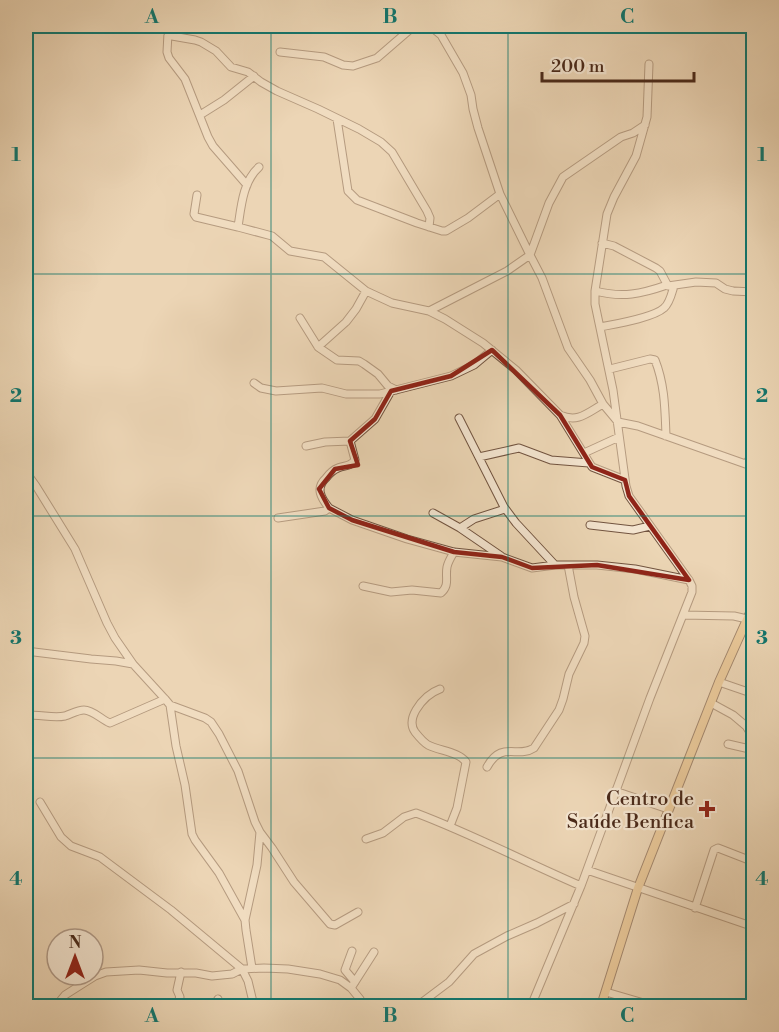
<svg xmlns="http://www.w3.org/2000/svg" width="779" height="1032" font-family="'Libre Bodoni',serif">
  <rect width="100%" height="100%" fill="#ecd6b5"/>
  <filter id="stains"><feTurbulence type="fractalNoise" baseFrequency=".00333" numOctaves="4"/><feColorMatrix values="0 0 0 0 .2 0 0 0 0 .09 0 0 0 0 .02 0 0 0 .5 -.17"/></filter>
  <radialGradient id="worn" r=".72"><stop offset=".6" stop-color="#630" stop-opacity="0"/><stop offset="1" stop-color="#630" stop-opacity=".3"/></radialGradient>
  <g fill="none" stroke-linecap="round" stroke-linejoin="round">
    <g stroke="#725440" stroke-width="9">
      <path id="minor" d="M163 26 168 33 172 36 195 40 201 42 216 51 231 67 248 72 261 82 277 91 318 109 359 129 381 142 392 152 427 211 430 218 429 227
        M168 33 167 52 169 58 185 79 208 137 213 146 247 185
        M280 52 324 57 343 65 353 66 377 58 414 26
        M200 115 224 100 254 76
        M337 119 348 191 357 200 417 223 442 231H446L468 218 500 194
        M645 125 633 133 621 137 563 177 549 203 530 255 542 278 568 348 590 380 603 404 618 422 638 426 754 467
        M259 167C243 181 241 207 238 227L272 236 290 251 324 257 366 291 392 303 429 311 445 319 483 343 516 370 560 415 592 467 625 480
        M197 195 194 214 196 217 238 227
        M602 243 614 246 656 268 660 271 668 286 696 282 716 283 725 289 733 291 754 292
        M595 291C623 298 641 294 667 285
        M754 299 752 306 754 313
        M429 311 507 271 530 255 500 194 478 128 473 109 471 95 463 73 441 35 430 26
        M300 318 318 347 337 360 359 361 364 364 378 374 388 386 396 390
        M600 327C615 324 653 318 664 308 670 303 672 292 674 286
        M318 347 346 322 356 309 366 291
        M610 369 650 359 655 360C665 385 665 410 666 436
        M254 383 261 388 276 391 322 388 346 394H380L451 376 474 365 492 350
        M560 415C578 423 587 413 603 404
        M459 418 504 507 516 523 555 565
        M306 446 325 442 350 441 375 419 391 391
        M584 453 619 437
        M479 457 519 448 551 460 589 463
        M746 464 754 452
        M26 472 36 486 75 549 107 623 115 638 133 664
        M329 508C321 498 315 488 326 478 329 474 333 470 338 468 345 465 350 467 355 460L350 441
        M433 513 460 528 501 556
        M278 518 325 511 329 508 352 520 407 539 454 552 502 557 532 568 555 565H597L635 569 689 580
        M590 525 633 530 650 526
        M460 528 474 519 505 509
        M363 586 391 592 412 590 441 593C450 585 445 578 447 567 448 562 451 557 454 552
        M683 615 734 616 747 619
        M26 651 91 659 116 661 133 664 165 699 170 705 171 712 176 746 185 785 192 834 195 840 219 873 245 920
        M719 682 754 694
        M440 689C429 693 422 700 416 710 412 717 410 725 415 732 419 737 423 742 428 745 440 751 459 752 466 762L457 808 450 826
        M711 703 733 715 746 726 754 739
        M170 705 205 718 211 722 219 734 238 771 255 822 260 832 257 865 245 920 246 930 252 968
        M26 716C38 713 51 719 65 716 71 714 78 710 84 710 93 710 102 720 110 723L165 699
        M728 744 754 750
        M487 767C502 740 517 759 534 748L559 710 563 699 569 674 584 643 585 636 574 597 568 565
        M615 791 668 809
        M40 802 61 837 71 846 100 857 171 910 242 969 248 981 254 1006
        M260 832 272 848 294 882 330 924 335 925 358 912
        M366 839 383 833 404 817 416 813C472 834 525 862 581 886
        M587 870 754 927
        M695 908 714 850 718 848 754 862
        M352 951 345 970 355 982
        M351 988 374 952
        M606 992 654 1006
        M56 1006 65 995 95 976 106 972 139 970 167 973H196L212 976 232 974 242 969 264 968 288 969 320 974 340 980 351 988 360 999 363 1006
        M176 1006 180 997 177 990 181 972
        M214 1006 218 999
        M417 1006 449 982 474 954 507 936 537 923 574 904
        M531 1006 581 886 650 698 692 592V586L689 580 629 496 626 486 613 390 595 304V291L607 214 614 197 636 156 647 117 649 64
        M751 1006 754 995"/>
    </g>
    <g stroke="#4a2919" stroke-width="10">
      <path id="major" d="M601 1006 638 888 719 682 754 604"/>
    </g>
    <use href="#minor" stroke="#f3e4cf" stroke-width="7"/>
    <use href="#major" stroke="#e6bb7a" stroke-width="8"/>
  </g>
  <path d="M0 0H779V1032H0ZM492 350 560 415 592 467 625 480 629 496 689 580 597 565 532 568 502 557 454 552 352 520 329 508 319 489 335 469 358 465 350 441 375 419 391 391 451 376Z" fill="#ecd6b5" fill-opacity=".55" fill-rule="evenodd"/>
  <path fill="none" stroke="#8f2418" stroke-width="4.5" stroke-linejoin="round" d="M492 350 560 415 592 467 625 480 629 496 689 580 597 565 532 568 502 557 454 552 352 520 329 508 319 489 335 469 358 465 350 441 375 419 391 391 451 376Z"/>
  <path fill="none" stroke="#0f766e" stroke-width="1.5" stroke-opacity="0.55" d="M271 26V1006M508 26V1006M26 274H754M26 516H754M26 758H754"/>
  <path fill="#8f2418" stroke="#f3e4cf" stroke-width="2" d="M704 800h6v6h6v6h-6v6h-6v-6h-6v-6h6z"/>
  <g text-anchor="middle" stroke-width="4.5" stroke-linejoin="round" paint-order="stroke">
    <g font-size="20" fill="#4a2919" stroke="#f3e4cf" text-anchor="end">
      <text x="694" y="805">Centro de<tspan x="694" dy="23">Saúde Benfica</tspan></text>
    </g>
  </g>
  <rect width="779" height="1032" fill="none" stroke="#ecd6b5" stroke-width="66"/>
  <g transform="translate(75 957)"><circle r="28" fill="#f3e4cf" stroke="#af9986" stroke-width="1.5"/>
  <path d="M0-4.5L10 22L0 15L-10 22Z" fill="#8f2418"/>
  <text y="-9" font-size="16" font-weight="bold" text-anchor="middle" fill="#4a2919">N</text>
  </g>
  <path d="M542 72v9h152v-9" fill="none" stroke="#4a2919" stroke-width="3"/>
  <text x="551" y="72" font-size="18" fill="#4a2919" stroke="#f3e4cf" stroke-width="4.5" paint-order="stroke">200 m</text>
  <rect x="33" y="33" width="713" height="966" fill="none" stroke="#0f766e" stroke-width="2"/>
  <g font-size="20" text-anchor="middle" font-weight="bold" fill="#0f766e">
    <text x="152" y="23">A</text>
    <text x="390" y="23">B</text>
    <text x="627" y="23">C</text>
    <text x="16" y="161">1</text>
    <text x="762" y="161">1</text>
    <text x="16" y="402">2</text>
    <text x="762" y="402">2</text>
    <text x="16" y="644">3</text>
    <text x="762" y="644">3</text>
    <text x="16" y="885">4</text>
    <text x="762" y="885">4</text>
    <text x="152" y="1022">A</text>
    <text x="390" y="1022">B</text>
    <text x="627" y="1022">C</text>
  </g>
  <rect width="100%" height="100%" filter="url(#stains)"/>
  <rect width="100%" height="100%" fill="url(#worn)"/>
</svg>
